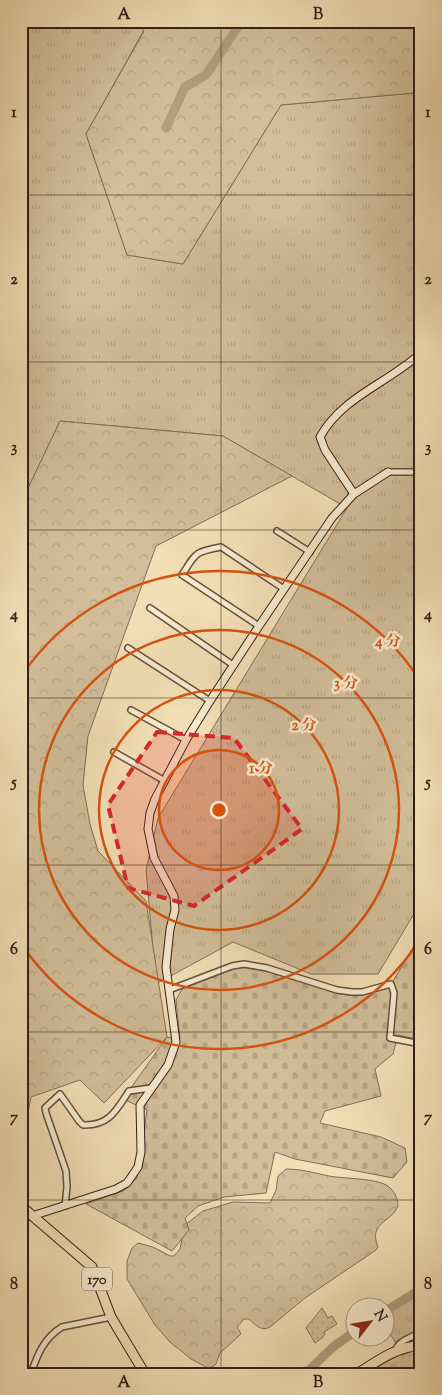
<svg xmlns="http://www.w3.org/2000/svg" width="442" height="1395" font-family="'Sorts Mill Goudy','Noto Serif JP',serif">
  <defs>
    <pattern id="grass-tufts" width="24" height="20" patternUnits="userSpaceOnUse" patternTransform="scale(1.25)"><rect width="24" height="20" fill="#d2be9a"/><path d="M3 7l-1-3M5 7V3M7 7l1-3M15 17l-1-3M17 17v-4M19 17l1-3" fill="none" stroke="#b5a384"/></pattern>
    <pattern id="forest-crowns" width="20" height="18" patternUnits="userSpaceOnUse" patternTransform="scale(1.25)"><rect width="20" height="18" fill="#d2be9a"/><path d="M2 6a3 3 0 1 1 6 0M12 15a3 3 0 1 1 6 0" fill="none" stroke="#b5a384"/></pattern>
    <pattern id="cemetery-stones" width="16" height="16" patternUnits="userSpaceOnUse" patternTransform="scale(1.25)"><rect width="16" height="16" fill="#d2be9a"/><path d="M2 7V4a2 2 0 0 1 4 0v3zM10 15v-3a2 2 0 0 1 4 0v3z" fill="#b5a384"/></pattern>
    <pattern id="garden-dots" width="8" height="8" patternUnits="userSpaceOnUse" patternTransform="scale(1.25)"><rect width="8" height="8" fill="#d2be9a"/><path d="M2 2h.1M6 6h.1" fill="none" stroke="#b5a384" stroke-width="1.8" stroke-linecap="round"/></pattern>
  </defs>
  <rect width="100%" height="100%" fill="#f3deb5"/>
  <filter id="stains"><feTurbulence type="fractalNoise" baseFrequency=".004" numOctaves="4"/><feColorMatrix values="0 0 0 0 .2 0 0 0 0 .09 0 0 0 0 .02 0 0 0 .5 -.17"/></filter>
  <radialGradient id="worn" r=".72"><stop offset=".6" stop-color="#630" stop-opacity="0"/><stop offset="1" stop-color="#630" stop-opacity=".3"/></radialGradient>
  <path fill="url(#grass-tufts)" stroke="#826e57" d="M21 21H134L144 30 86 134 127 255 183 264 281 105 414 93 421 71V902L378 974H311L233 942 156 984 146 870 158 818 347 508 223 436 60 421 21 503Z
    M414 1294 421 1295V1330L395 1342 385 1325V1315Z"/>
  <path fill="url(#forest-crowns)" stroke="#826e57" d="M134 21H421V71L414 93 281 105 183 264 127 255 86 134 144 31Z
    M60 421 223 436 292 476 156 546 88 736 83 785 90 824 98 851 146 901 167 1037 104 1103 80 1080 31 1097 21 1149V503Z
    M286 1169C301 1169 315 1173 329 1176 346 1179 370 1178 384 1184 393 1188 398 1197 398 1206 391 1223 368 1222 378 1247L376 1250 305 1298 270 1327C261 1332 256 1325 249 1319H244L237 1327 241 1334 220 1353 216 1364 212 1367 208 1368 191 1359 170 1342 155 1325 127 1279V1261L132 1248 138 1243 153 1247 170 1256H174L180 1249 185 1225 203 1211 233 1202 270 1203 276 1190 278 1176Z
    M421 1348V1374H365L402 1351Z"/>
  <path fill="url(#cemetery-stones)" stroke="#826e57" d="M421 934V1040L398 1035 393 1054 375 1069 381 1096 325 1111 320 1123 381 1137 405 1148 407 1162 393 1178 295 1159 275 1152 266 1193 224 1197 198 1206 185 1218 189 1230 172 1251 86 1204 123 1191 137 1178 147 1110 123 1099 167 1037 180 1039 176 1000 182 989 236 968 255 967 341 994 357 996 389 988Z"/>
  <path fill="url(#garden-dots)" stroke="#826e57" d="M322 1308 328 1318 332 1316 337 1324 324 1332 325 1334 322 1338 315 1343 306 1328Z"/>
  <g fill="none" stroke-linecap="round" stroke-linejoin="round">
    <path stroke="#b29d7e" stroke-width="9" d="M166 128 185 87 206 75 239 25 245 21
      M384 1312 421 1289
      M305 1374 333 1347 354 1332"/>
    <g stroke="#634f3c" stroke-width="8">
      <path id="street" d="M388 472H421
        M277 531 310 552
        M150 608 233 665
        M259 626 182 575C196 553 194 552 221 547L284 589
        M128 648 210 701
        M131 710 186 740
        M114 752 165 781
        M169 990 232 966 244 964 267 968 337 990 352 992H362L391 984 394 993 390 1038 421 1044
        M65 1206 67 1187 66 1171 46 1113 45 1108 60 1094 79 1121 83 1125C109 1126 116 1111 129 1091L151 1088
        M395 1351C399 1340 411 1338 421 1332
        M31 1374C37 1355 44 1338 62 1327L111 1317"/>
    </g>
    <g stroke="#331f14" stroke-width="9">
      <path id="secondary" d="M354 494 325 450 320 437C342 397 388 383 421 353
        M32 1216 116 1189 127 1183 138 1167 141 1152 140 1105 168 1065 176 1042 166 967 170 929 175 910 174 896 154 858 148 829 150 813 155 799 186 740 210 701 259 626 332 518 354 494 388 472"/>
    </g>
    <g stroke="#331f14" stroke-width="11">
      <path id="highway" d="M21 1206 92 1267 111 1317 145 1374
        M357 1374C379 1360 394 1348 421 1345"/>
    </g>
    <use href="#street" stroke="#f7eacf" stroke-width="5"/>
    <use href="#secondary" stroke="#f7eacf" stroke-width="7"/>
    <use href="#highway" stroke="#f3deb5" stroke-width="9"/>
  </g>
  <path fill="#d62828" fill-opacity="0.2" stroke="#d62828" stroke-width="4" stroke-dasharray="10 6" stroke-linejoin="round" d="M157 732 234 738 302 829 194 906 128 888 108 805Z"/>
  <path fill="none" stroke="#331f14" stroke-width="1" stroke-opacity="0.55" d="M221 21V1374M21 195H421M21 362H421M21 530H421M21 698H421M21 865H421M21 1032H421M21 1200H421"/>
  <circle cx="219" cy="810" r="60" fill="#d6530d" fill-opacity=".12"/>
  <g fill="none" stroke="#d6530d" stroke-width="2.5">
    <circle cx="219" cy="810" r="60"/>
    <circle cx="219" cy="810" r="120"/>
    <circle cx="219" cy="810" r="180"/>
    <path d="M421 938A239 239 0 0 1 22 945M22 675A239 239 0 0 1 421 682"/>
  </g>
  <g text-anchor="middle" stroke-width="5" stroke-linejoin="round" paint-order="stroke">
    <rect fill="#f7eacf" stroke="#6e5c4c" stroke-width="1" x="82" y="1267.5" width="30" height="23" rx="4"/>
    <g font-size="14" font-weight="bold" fill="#331f14">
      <text x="97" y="1284">170</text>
    </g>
  </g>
  <circle cx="219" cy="810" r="8" fill="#d6530d" stroke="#f7eacf" stroke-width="2.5"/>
  <g font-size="15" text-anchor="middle" font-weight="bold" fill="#d6530d" stroke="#f7eacf" stroke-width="5" stroke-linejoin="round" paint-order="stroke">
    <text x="388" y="646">4 分</text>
    <text x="346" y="688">3 分</text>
    <text x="304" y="730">2 分</text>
    <text x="261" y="773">1 分</text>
  </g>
  <rect width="442" height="1395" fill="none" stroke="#f3deb5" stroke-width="55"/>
  <g transform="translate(370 1322) rotate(59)"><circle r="24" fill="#f7eacf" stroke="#a99984"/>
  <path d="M0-4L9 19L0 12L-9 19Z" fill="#8f2418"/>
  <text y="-8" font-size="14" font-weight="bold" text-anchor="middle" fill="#331f14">N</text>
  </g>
  <rect x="28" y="28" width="386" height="1340" fill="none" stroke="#331f14" stroke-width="2"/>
  <g font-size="16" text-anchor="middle" font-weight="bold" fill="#331f14">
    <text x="124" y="19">A</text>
    <text x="318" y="19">B</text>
    <text x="14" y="117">1</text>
    <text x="428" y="117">1</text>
    <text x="14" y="284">2</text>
    <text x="428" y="284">2</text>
    <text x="14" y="452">3</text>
    <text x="428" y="452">3</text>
    <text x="14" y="619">4</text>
    <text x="428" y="619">4</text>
    <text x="14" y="787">5</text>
    <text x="428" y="787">5</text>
    <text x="14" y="954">6</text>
    <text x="428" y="954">6</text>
    <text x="14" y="1122">7</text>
    <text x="428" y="1122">7</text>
    <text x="14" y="1289">8</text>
    <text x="428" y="1289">8</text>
    <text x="124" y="1387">A</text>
    <text x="318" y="1387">B</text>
  </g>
  <rect width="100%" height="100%" filter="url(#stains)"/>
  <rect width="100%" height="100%" fill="url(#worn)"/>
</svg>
